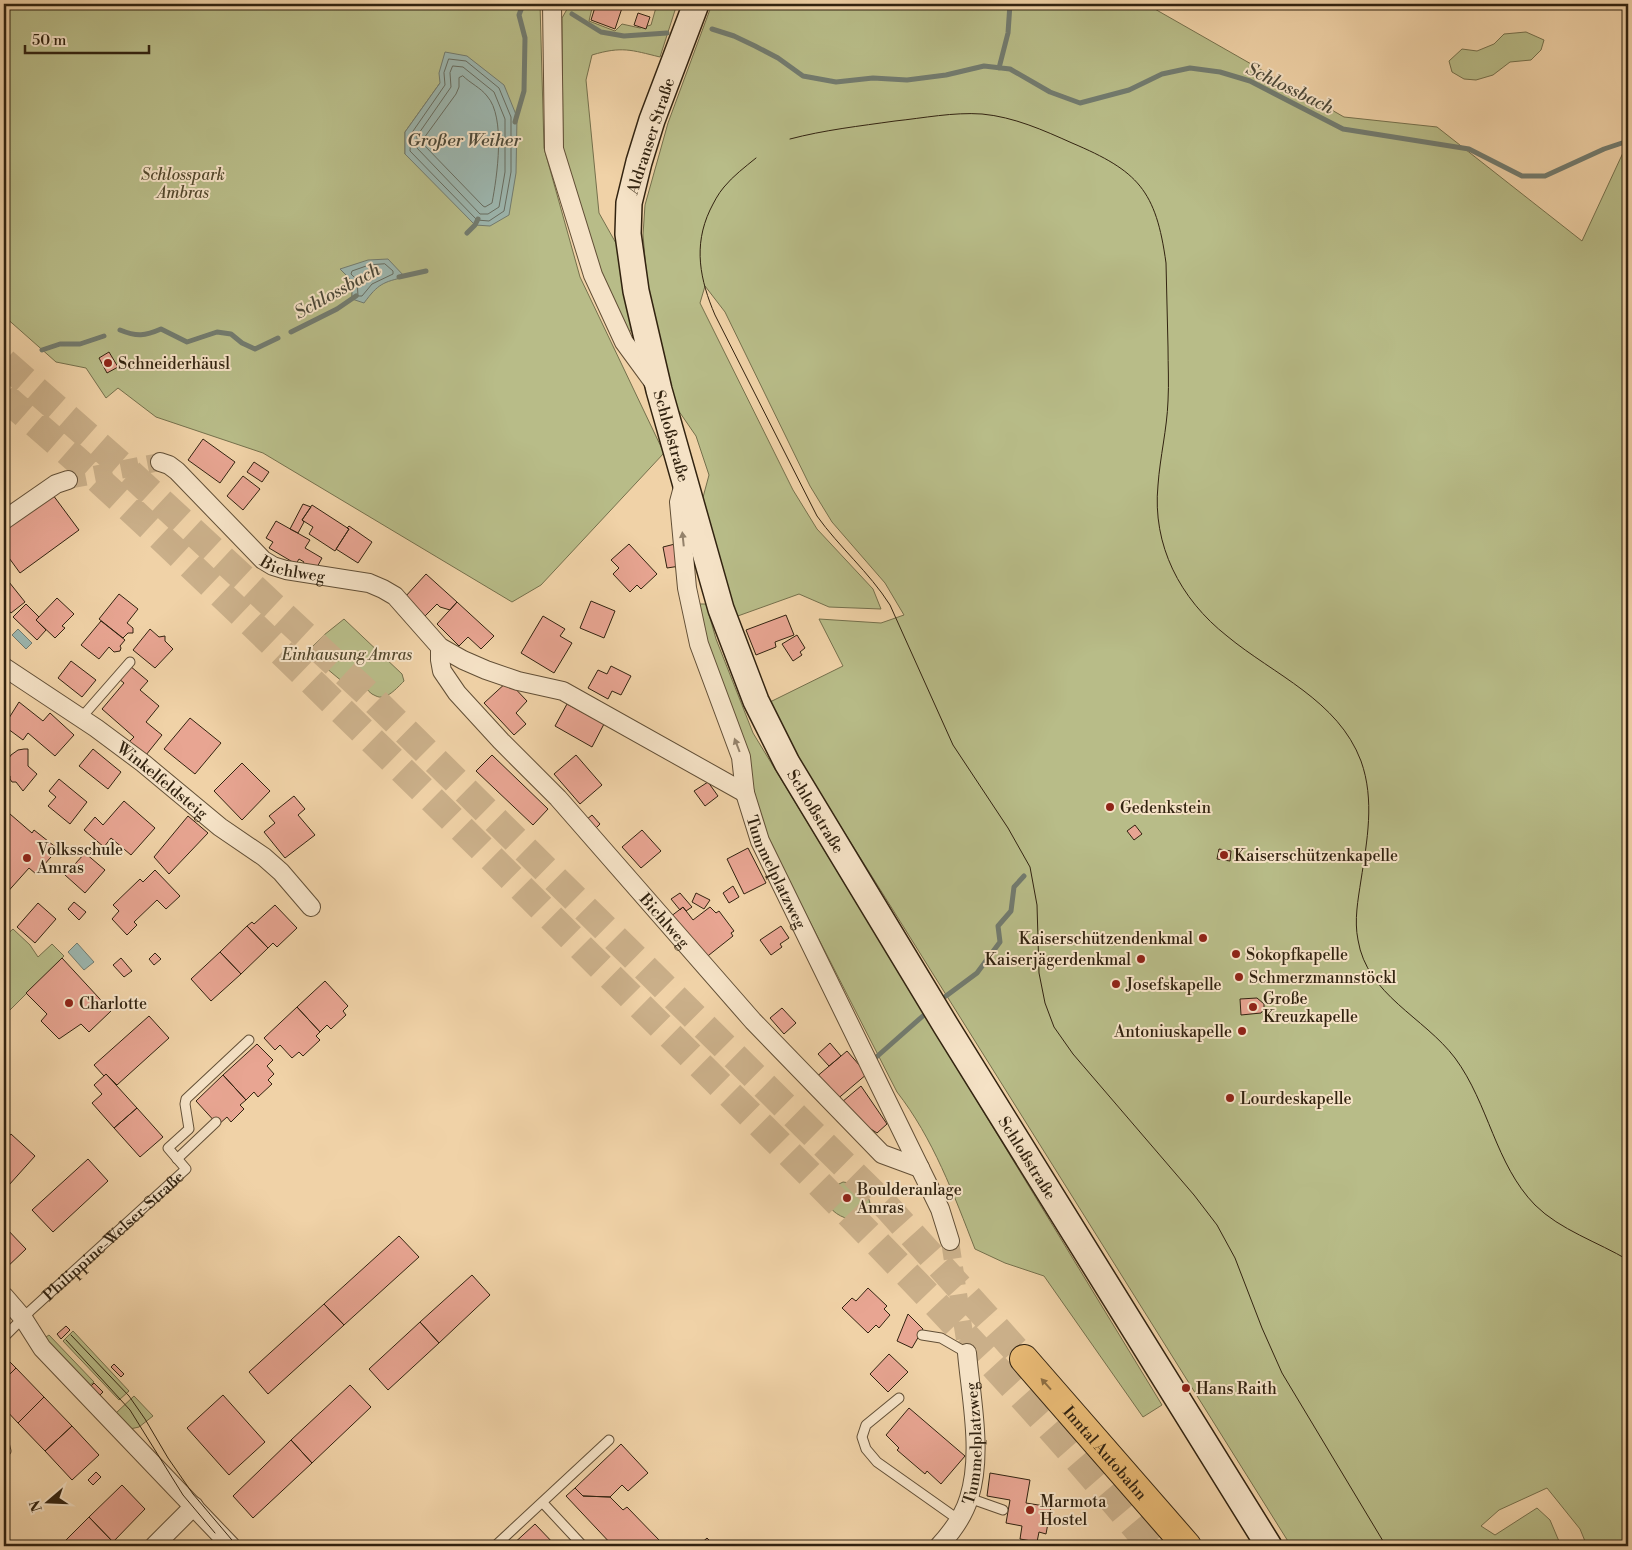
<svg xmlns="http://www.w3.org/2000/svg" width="1632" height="1550" font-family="'Libre Bodoni',serif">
  <rect width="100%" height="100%" fill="#f0d2a7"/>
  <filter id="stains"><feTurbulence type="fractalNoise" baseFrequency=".004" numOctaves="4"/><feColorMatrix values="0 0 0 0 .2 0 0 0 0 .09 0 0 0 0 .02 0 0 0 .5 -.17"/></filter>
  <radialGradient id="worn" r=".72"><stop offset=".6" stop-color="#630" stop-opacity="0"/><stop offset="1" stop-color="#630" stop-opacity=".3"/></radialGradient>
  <path fill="#b8bc88" stroke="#75704c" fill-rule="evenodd" d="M4 4H540L544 148 580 277 664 453 541 585 512 602 263 453 156 417 118 388 106 398 86 368 56 362 4 316ZM440 83 405 154V132ZM404 277 389 280 352 299V281Z
    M570 4H593L589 21 615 31 622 24 640 28 651 25 657 4H677L660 57C631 50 622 46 592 55L586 80 599 213 617 245 633 330 627 332 598 271 563 149 562 18Z
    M712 4H1146L1344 117 1437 127 1582 241 1628 142V1546H1587L1580 1529 1547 1488 1499 1510 1481 1526 1495 1535 1537 1508 1550 1520 1561 1546H1291L796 755 770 702 843 666 819 619 881 623 904 615 885 583 832 522 810 486 725 312 705 286 700 303 793 490 817 529 873 589 881 609 829 607 799 594 735 617 702 501 709 475 696 436 676 407 648 292 643 235 645 205 668 123Z
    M1526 32 1544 40 1541 50 1531 60 1510 62 1493 75 1476 80 1464 79 1452 72 1449 61 1462 49 1477 51 1494 44 1504 34Z
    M698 604H706L716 639 753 733 1162 1405 1143 1417 1044 1276 1005 1263 975 1249C954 1195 933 1138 897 1092L762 828 747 758 705 646Z
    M344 619 402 674 404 681C397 688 386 701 376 696 370 694 367 689 363 685L350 688 307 652 324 635Z
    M13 929 30 945 38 957 52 944 64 956 4 1016V937Z
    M843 1182C860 1184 873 1195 870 1213L857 1215 849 1219C837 1216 827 1208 824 1195L829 1189Z
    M73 1331 129 1391 119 1400 63 1341Z
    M49 1335 94 1382 89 1386 47 1342 46 1337Z
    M134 1396 153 1416 139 1427 130 1429 116 1413Z"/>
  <path fill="#9cb6af" stroke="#727b6f" d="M445 52 467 56 504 85 517 117 516 173 509 215 490 226 475 225 405 154V132L440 83 439 73Z
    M388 259 405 277C383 282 378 284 364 303L352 299V281L340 269 368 260Z
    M18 629 32 643 26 649 12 635Z
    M77 943 94 962 84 970 68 952Z"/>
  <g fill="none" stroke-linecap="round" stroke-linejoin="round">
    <path stroke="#676c60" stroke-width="1" d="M449 59 466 61 499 88 511 117V172L504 211 489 221 477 220 410 151 411 134 445 85 444 73Z
      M453 66 463 67 494 92 505 119V172L499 207 488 214H480L417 148V136L451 87 450 73Z
      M463 76C470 83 481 88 487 96 506 117 497 177 492 203L485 207 483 206 424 145V138L456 94 459 87V78Z
      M385 264 393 271V274L372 284 362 296H358L357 280 351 274 352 271 369 265Z"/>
    <path stroke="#727b6f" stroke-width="5" d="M572 14 601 32 624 36 667 33
      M712 29 734 36 755 46 778 58 803 76 836 82 873 78 907 80 946 75 984 66 1010 69 1050 92 1080 103 1129 90 1162 74 1190 68 1220 72 1250 81 1343 129 1469 149 1522 176H1545L1604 149 1628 141
      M999 68 1008 33 1010 4
      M515 122 524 91 525 38 519 15 522 7 528 4
      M467 233 475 225 478 219
      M399 277 426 271
      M120 330C137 337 145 336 161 329L187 342 217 332 231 334 242 343 255 349 278 338
      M291 332 337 309 356 296
      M42 350 60 344H80L104 336
      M946 996 977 973 1000 942 998 926 1011 911 1014 887 1024 876
      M873 1060 924 1015
      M1628 1233V1235"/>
  </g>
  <path fill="#e8a592" stroke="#322310" d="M596 4H611L622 8 615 29 591 20Z
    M638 13 650 17 646 29 634 25Z
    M109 352 118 367 107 373 99 358Z
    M203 439 235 462 220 483 188 460Z
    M254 462 269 472 262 482 247 472Z
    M243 476 260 489 243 510 227 496Z
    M50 491 79 530 20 573 4 551V525Z
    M303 504 311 507 302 520 304 522 298 533 290 529Z
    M312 505 349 529 335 551 309 534 313 527 302 520Z
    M276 521 310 540 305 548 322 558 316 569 302 565 304 562 299 559 296 564 269 548 273 542 266 538Z
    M349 526 372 542 358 563 336 549 349 529 347 528Z
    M629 544 657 574 641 589 637 585 630 592 613 574 619 568 611 560Z
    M675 544 680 566 667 568 663 547Z
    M426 574 457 602 450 610 440 607 437 604 425 616 405 597Z
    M5 577 25 602 11 613 4 605Z
    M119 594 138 609 127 623 133 628V633H128L123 638 99 619Z
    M57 598 74 614 62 626 65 628 55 638 36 620Z
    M591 601 615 611 604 638 580 628Z
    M457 602 494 636 481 649 468 637 459 646 437 624Z
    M26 604 39 617 36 620 46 630 37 640 13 617Z
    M786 615 794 635 775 642 776 647 756 655 746 630Z
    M543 616 565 629 560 636 572 643 554 673 521 653Z
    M101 621 125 640 120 646 121 648 120 651 114 652 109 647 99 659 81 645Z
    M150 629 159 637 165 636V641L173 649 155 668 133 650Z
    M797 635 805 648 800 652 802 655 793 661 782 644Z
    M71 661 96 680 82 697 58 678Z
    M130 666 148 681 140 690 159 706 146 722 162 735 146 755 129 742 134 737 102 709 124 683 119 679Z
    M611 666 631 676 621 695 612 691 608 699 588 688 598 670 607 674Z
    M508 681 527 701 516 713 526 724 514 735 484 703Z
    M19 702 43 721 50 713 74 735 55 756 28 733 23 740 4 726Z
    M567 704 604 724 592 747 555 726Z
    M190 718 221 743 195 774 164 749Z
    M24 749H28V766L37 774 23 791 16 782H12L10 779V776L4 772V766L11 755 18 750Z
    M93 749 121 772 108 789 79 766Z
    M492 755 548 809 533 825 476 771Z
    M576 755 602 785 580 804 554 774Z
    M242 763 270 791 242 820 214 791Z
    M59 779 87 802 70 824 48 806 56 797 49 791Z
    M708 782 718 796 705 806 694 791Z
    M294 796 305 809 298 815 315 835 285 858 264 832 275 823 269 816Z
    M124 801 155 828 131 855 111 838 104 847 84 830 95 817 103 825Z
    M4 812 8 816 10 814 32 833 34 830 58 849 36 874 29 868 4 896Z
    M592 815 600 824 594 830 586 820Z
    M188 816 208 833 169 874 154 857Z
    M1135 825 1142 834 1134 840 1127 831Z
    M642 830 661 851 641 868 622 847Z
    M748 848 766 883 744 894 727 859Z
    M1219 849 1231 851 1230 861 1217 859Z
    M85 853 105 870 85 893 65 875Z
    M155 870 180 896 166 909 157 900 134 922 137 925 127 935 112 919 119 911 113 905 140 879 143 882Z
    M733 886 739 897 729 903 723 893Z
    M680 893 692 907 686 911 683 907 680 910 671 899Z
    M696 893 710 900 704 909 692 902Z
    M74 902 86 912 79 920 68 909Z
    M38 903 56 919 35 943 17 927Z
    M275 905 297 928 277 947 273 943 268 948 247 926 252 922 254 924Z
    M683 907 693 920 710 907 716 913 719 911 734 931 731 933 733 936 704 959 670 917Z
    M247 926 268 948 241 974 220 952Z
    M781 926 789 938 780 944 782 947 771 955 760 940Z
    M220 952 241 974 211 1001 191 979Z
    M155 953 161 959 154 965 149 959Z
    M62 958 111 1011 89 1032 81 1024 59 1039 41 1021 47 1014 26 993Z
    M121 958 132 971 124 977 113 965Z
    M325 981 348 1006 343 1011 346 1015 331 1029 327 1025 320 1032 297 1007Z
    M1257 998 1264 1004V1009L1261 1013 1241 1015 1240 999Z
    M297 1007 320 1032 316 1036 320 1040 303 1056 299 1052 292 1058 280 1045 275 1050 264 1038Z
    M782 1008 796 1023 784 1034 770 1018Z
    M149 1016 169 1038 117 1085 106 1074 104 1076 94 1065Z
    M830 1043 841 1056 829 1066 818 1054Z
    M257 1044 273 1060 267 1066 274 1074 268 1080 272 1084 258 1097 254 1092 246 1100 223 1075Z
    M847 1051 867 1074 835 1101 815 1078Z
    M106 1074 137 1108 114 1128 92 1103 102 1094 94 1085Z
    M223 1075 246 1100 240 1105 244 1109 231 1122 227 1117 218 1125 196 1101Z
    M861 1086 887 1124 877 1133 863 1124 842 1102Z
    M137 1108 163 1137 140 1157 114 1128Z
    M11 1134 35 1156 9 1185 4 1180V1142Z
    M88 1159 108 1181 53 1232 32 1210Z
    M4 1226 26 1249 4 1270Z
    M399 1236 419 1257 344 1325 324 1304Z
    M472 1275 490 1295 439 1343 420 1322Z
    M868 1288 887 1306 884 1309 890 1315 879 1328 876 1325 868 1333 842 1308 852 1298 856 1301Z
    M324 1304 344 1325 268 1394 249 1372Z
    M908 1314 923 1329 912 1348 897 1341Z
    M420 1322 439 1343 388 1390 369 1369Z
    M66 1326 70 1330 61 1339 57 1334Z
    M889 1354 908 1372 888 1392 870 1374Z
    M4 1356 16 1368 4 1380Z
    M114 1364 124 1374 121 1377 111 1367Z
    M16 1368 44 1397 18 1423 4 1408V1380Z
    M94 1383 103 1392 100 1395 91 1386Z
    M350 1385 371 1407 312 1463 291 1440Z
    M223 1395 265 1442 229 1475 187 1428Z
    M44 1397 72 1426 45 1451 18 1423Z
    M909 1408 965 1456 941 1484 927 1471 925 1474 897 1450 899 1448 886 1435Z
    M72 1426 99 1455 72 1480 45 1451Z
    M291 1440 312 1463 253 1518 233 1496Z
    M621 1444 648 1473 628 1491 622 1485 610 1497 583 1496 575 1488Z
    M96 1472 101 1477 93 1485 88 1480Z
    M990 1473 1030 1480 1026 1503 1051 1507 1046 1534 1039 1532 1037 1542 1020 1539 1022 1526 1006 1523 1010 1500 987 1496Z
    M122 1485 145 1509 113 1542 89 1517Z
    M575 1488 583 1496 610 1497 623 1510 627 1507 660 1541 655 1546H613L566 1496Z
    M89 1517 113 1542 108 1546H60Z
    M535 1524 556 1546H511Z
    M707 1538 715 1546H698Z"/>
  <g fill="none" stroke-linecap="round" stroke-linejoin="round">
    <path stroke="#caaf89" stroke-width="18" stroke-dasharray="18 9" stroke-linecap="butt" d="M68 480 160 462
      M950 1241 967 1353"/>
    <path stroke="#caaf89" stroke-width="28" stroke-dasharray="28 14" stroke-linecap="butt" d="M4 362 131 474 366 692 887 1207 1024 1359
      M4 396C36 425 70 453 102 483 272 639 436 803 600 966 790 1154 981 1339 1151 1546"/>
    <g stroke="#624f36" stroke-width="11">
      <g id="lane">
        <path d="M81 718 130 662"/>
        <path d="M177 1159 216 1122"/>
        <path d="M922 1335 941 1338 967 1353"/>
        <path id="s1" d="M4 1337 30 1311 186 1169 168 1148 189 1129 185 1104 186 1099 249 1040"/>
        <path d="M899 1398 866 1425 862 1437 866 1449 877 1462 959 1520"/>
        <path d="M4 1443 6 1451"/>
        <path d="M969 1498 1003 1510"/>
        <path d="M543 1503 583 1546"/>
        <path d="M495 1546 609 1440"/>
      </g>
    </g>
    <g stroke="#624f36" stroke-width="20">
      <g id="street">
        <path d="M552 4 554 149 593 275 624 342 654 383"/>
        <path id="s2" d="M160 462 169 465 177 471 263 560 273 566 286 570 369 583 383 589 395 596 440 647 463 660 486 670 518 681 563 691 745 793"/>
        <path id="s3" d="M683 487 679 502 687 588 699 644 741 757 745 793 760 841 940 1209 950 1241"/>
        <path d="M4 520 56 484 68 480"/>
        <path id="s4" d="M440 647V660L442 671 457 693 501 741 558 798 753 1021 882 1154 920 1168"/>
        <path id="s5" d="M4 667 96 728 143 763 220 827 264 857 281 872 311 907"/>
        <path d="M4 1296 23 1318 42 1348 231 1546"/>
        <path d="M154 1546 194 1506"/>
        <path id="s6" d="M939 1546C951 1533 964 1515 969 1498 983 1454 971 1398 967 1353"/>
      </g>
    </g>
    <g stroke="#322310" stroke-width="28">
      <g id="secondary">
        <path id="s7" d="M696 4 652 120 639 162 629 203 628 234 636 291 659 390 721 609 756 701 787 763 946 1026 1269 1546"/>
      </g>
    </g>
    <g stroke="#322310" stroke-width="30">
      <g id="highway">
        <path id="s8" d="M1024 1359 1187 1546"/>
      </g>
    </g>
    <use href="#lane" stroke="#f5e2c6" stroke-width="9"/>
    <use href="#street" stroke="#f5e2c6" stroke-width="18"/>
    <use href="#secondary" stroke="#f5e2c6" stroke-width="25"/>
    <use href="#highway" stroke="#e8b974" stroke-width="28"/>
    <path stroke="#322310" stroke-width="1" d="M790 139C824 130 860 126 895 121 924 118 953 112 982 114 1014 117 1043 130 1072 143 1138 171 1156 190 1166 263 1167 291 1167 319 1168 347 1168 365 1169 383 1168 401 1167 429 1160 457 1158 485 1152 545 1180 599 1227 636 1274 675 1338 700 1361 761 1375 800 1367 841 1361 880 1358 900 1354 920 1358 940 1367 995 1424 1017 1455 1058 1489 1104 1495 1164 1535 1205 1560 1230 1598 1242 1628 1260
      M756 158C745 167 733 176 724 187 718 194 714 202 710 210 693 246 700 280 715 315L817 516C839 547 869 572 890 605L953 745 1008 828 1030 867 1037 905 1039 973 1045 1003 1054 1027 1073 1054 1194 1195 1217 1225 1235 1258 1262 1328 1282 1373 1386 1546
      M71 1335 129 1396 145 1419 168 1458 193 1494 237 1546
      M66 1340 130 1410 183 1495 215 1533"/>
  </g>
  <defs><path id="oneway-solid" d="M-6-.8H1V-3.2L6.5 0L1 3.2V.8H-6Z" transform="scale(1.25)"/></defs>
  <g fill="#94826b">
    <use href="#oneway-solid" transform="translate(683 539) rotate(-96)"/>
    <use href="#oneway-solid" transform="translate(737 745) rotate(-111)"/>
  </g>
  <use fill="#8d6e42" href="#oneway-solid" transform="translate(1046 1384) rotate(-132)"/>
  <g fill="#8f2418" stroke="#f5e2c6" stroke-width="2">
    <circle cx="108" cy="363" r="5"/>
    <circle cx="1110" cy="807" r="5"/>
    <circle cx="1224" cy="855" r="5"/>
    <circle cx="27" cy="858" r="5"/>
    <circle cx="1203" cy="938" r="5"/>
    <circle cx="1236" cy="954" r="5"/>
    <circle cx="1141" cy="959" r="5"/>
    <circle cx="1239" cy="977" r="5"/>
    <circle cx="1116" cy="984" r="5"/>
    <circle cx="69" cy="1003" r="5"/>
    <circle cx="1253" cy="1007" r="5"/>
    <circle cx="1242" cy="1031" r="5"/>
    <circle cx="1230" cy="1098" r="5"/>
    <circle cx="847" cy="1198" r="5"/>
    <circle cx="1186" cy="1388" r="5"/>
    <circle cx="1030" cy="1510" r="5"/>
  </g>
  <g text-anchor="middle" stroke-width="4" stroke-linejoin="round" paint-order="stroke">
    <g font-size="16" fill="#322310" stroke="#f5e2c6">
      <text transform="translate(650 136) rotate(-72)" y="6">Aldranser Straße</text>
      <text dy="6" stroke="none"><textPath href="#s7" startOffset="448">Schloßstraße</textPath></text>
      <text dy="6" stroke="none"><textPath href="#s2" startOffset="175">Bichlweg</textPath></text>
      <text dy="6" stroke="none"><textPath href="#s5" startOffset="195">Winkelfeldsteig</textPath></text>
      <text dy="6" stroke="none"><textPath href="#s7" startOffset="852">Schloßstraße</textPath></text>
      <text dy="6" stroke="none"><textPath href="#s3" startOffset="401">Tummelplatzweg</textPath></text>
      <text dy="6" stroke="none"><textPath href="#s4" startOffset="359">Bichlweg</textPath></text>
      <text dy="6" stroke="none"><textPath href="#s7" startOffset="1258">Schloßstraße</textPath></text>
      <text dy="6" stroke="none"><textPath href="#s1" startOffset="149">Philippine-Welser-Straße</textPath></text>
      <text dy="6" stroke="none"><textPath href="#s6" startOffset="112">Tummelplatzweg</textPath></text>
      <text dy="6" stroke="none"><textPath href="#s8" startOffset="124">Inntal Autobahn</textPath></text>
    </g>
    <g font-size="16" font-style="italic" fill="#54492e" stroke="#f5e2c6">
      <text x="183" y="180">Schlosspark<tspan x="183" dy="18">Ambras</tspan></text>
      <text x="347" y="660">Einhausung Amras</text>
    </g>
    <g font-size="16" fill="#322310" stroke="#f5e2c6" text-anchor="start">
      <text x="118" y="369">Schneiderhäusl</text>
      <text x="1120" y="813">Gedenkstein</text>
      <text x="37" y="855">Volksschule<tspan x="37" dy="18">Amras</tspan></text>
      <text x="1234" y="861">Kaiserschützenkapelle</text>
      <text x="1193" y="944" text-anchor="end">Kaiserschützendenkmal</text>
      <text x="1246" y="960">Sokopfkapelle</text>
      <text x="1131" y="965" text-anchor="end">Kaiserjägerdenkmal</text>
      <text x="1249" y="983">Schmerzmannstöckl</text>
      <text x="1126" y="990">Josefskapelle</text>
      <text x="1263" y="1004">Große<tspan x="1263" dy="18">Kreuzkapelle</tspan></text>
      <text x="79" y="1009">Charlotte</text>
      <text x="1232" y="1037" text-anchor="end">Antoniuskapelle</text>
      <text x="1240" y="1104">Lourdeskapelle</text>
      <text x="857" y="1195">Boulderanlage<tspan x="857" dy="18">Amras</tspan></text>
      <text x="1196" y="1394">Hans Raith</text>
      <text x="1040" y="1507">Marmota<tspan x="1040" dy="18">Hostel</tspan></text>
    </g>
    <g font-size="18" font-style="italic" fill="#4c4838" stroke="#f5e2c6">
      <text transform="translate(1290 88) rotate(26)" y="6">Schlossbach</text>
      <text x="464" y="146">Großer Weiher</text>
      <text transform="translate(337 291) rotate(-29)" y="6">Schlossbach</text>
    </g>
  </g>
  <rect width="1632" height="1550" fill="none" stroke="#f0d2a7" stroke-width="20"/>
  <rect x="5" y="5" width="1622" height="1540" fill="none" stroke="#322310" stroke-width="2.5"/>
  <rect x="10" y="10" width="1612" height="1530" fill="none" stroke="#322310"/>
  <g transform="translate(48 1502) rotate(251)" stroke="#f5e2c6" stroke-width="4" paint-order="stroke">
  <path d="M0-4L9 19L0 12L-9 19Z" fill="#322310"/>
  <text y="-8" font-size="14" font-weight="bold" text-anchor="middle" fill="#322310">N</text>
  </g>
  <path d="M25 45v8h124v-8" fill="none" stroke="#322310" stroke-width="2.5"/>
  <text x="32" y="45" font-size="15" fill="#322310" stroke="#f5e2c6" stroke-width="4" paint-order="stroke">50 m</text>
  <rect width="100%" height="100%" filter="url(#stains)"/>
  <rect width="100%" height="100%" fill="url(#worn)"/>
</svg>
